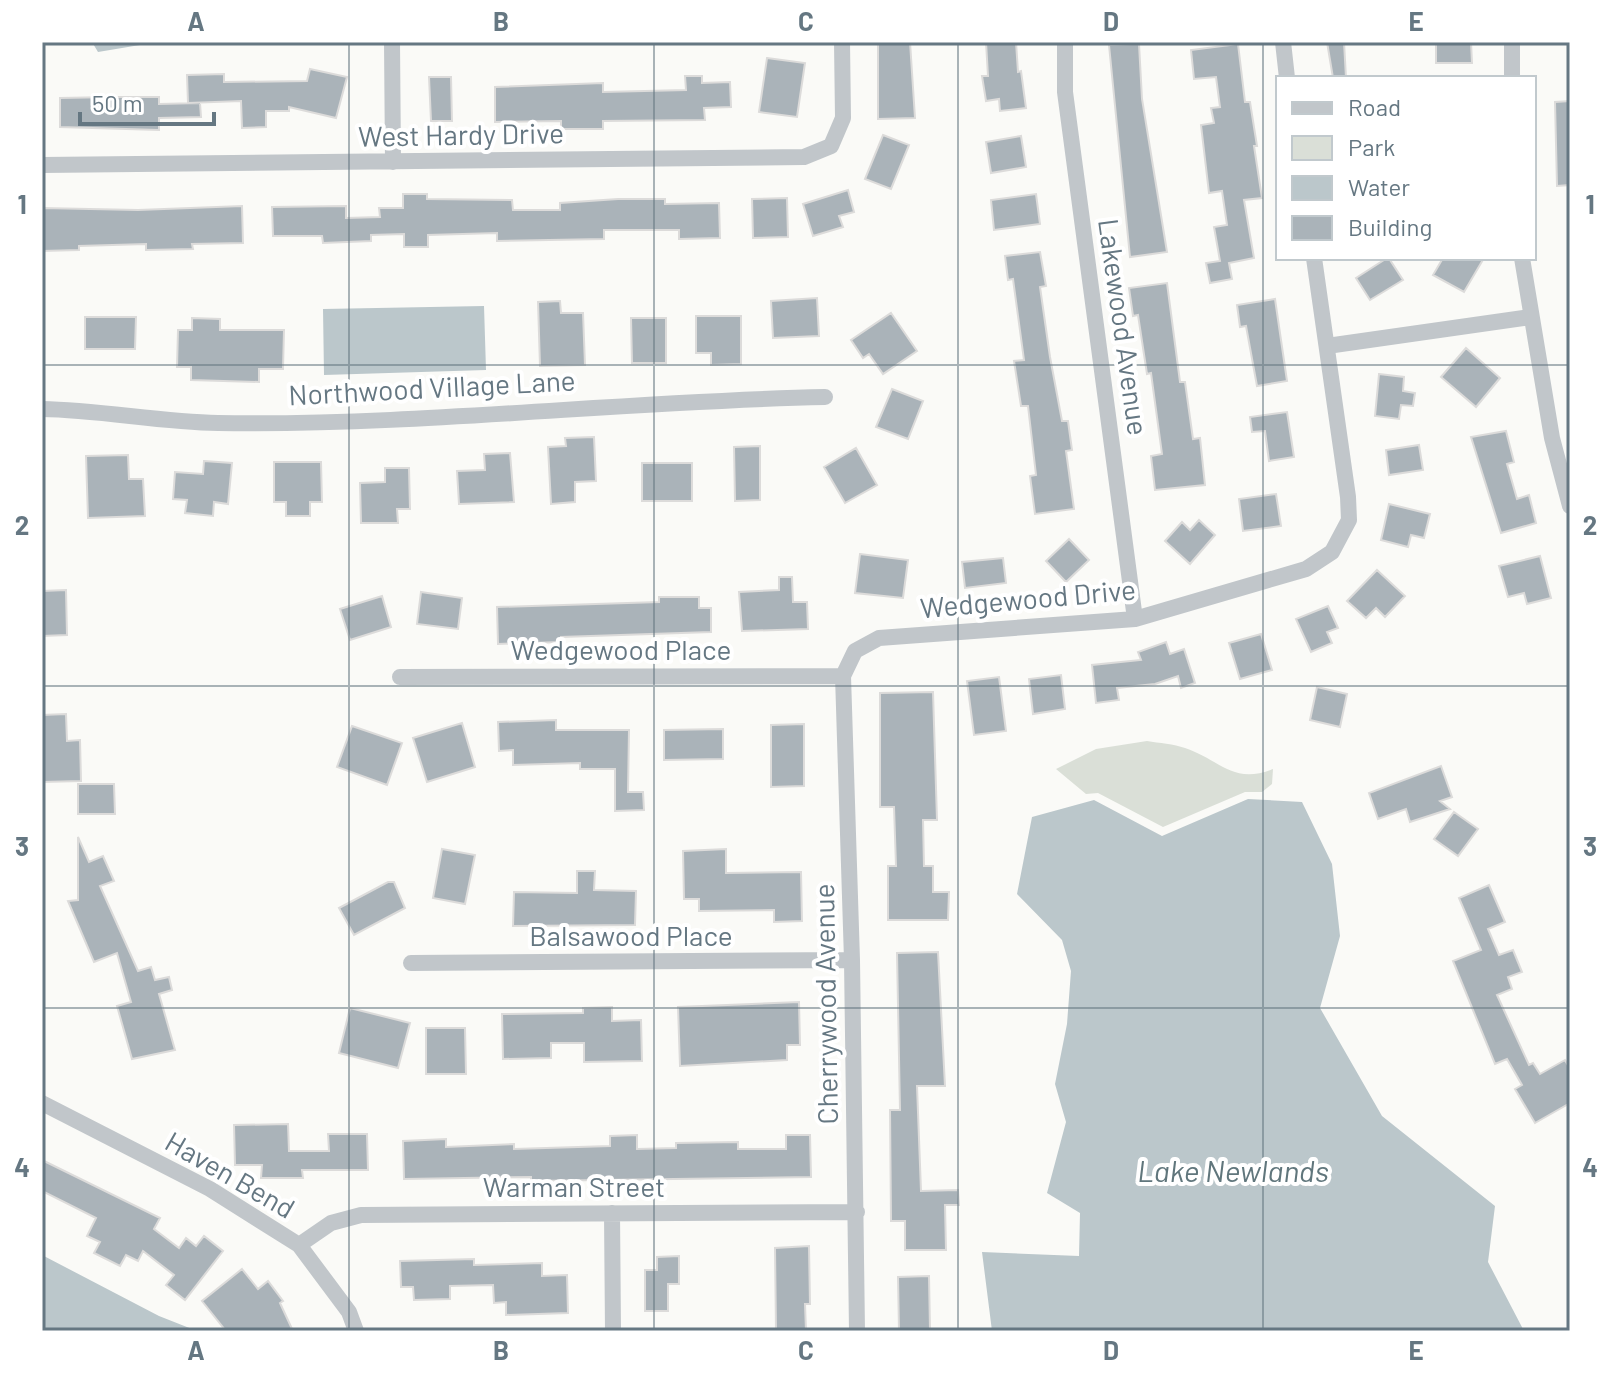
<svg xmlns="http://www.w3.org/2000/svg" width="1612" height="1373" font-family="Barlow,sans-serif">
  <rect width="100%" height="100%" fill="#fafaf7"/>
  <path fill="#dadfd7" d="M1147 741C1159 743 1174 744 1185 748 1221 760 1232 785 1273 769L1272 784 1262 792H1245L1163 827 1098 793 1086 794 1056 769 1096 749Z"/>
  <path fill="#bbc7cb" d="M92 42H158L98 52Z
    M484 306 486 370 324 375 323 309Z
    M1248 799 1302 802 1332 864 1340 936 1320 1008 1382 1116 1495 1206 1488 1262 1524 1331H992L982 1252 1079 1256 1080 1213 1047 1193 1066 1122 1055 1084 1067 1024 1071 971 1062 940 1017 894 1032 817 1094 800 1162 836Z
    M42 1255 159 1316 197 1331H42Z"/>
  <path fill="#aab3b9" stroke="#dcdbda" stroke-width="2" d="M878 42H910L915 118 878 119Z
    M986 42H1016L1018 72 1021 71 1026 108 1000 111 999 99 986 101 982 76H988Z
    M1327 42H1344L1346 78H1333Z
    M1436 42H1471L1472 63H1436Z
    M1139 44 1142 99 1167 252 1130 257 1109 45Z
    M1238 44 1245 102H1250L1257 146H1254L1262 198 1244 200 1254 258 1229 263 1232 279 1210 283 1206 263 1220 261 1214 227 1227 225 1222 191 1209 193 1201 125 1214 123 1211 108 1220 107 1216 77 1194 79 1191 50Z
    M767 58 805 63 797 117 759 112Z
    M310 69 347 77 336 118 289 107V111H266V127L242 128 241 101 188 103 187 75 224 74V82L307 81Z
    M685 76H702V83L730 82 731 107 704 108 705 120 603 121V129H561V121L495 122V87L603 83V92L686 90Z
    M429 77H451L452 121H431Z
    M111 97H159V104L200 103 201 117 159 118V130L60 127V98Z
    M1570 101V185L1557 186 1555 102Z
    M883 135 909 145 891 189 865 179Z
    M1021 136 1026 167 991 173 986 142Z
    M848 190 854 212 839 216 843 227 813 236 803 204Z
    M403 194H427V199L512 200 513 210H560V203L618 199H665V204L719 203 720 238 679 239V230H604V239L497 241V233L428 235V247H404V234L371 235V241L323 243 322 236H273L272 207 346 206V218L380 217 379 208H403Z
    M1036 194 1040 224 994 230 991 200Z
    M787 198 788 237 753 238 752 199Z
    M242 206 243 243 192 244 193 249 146 250V244L79 246V250L42 251V208L138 210Z
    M1040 252 1046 286 1040 287 1050 357 1062 421H1068L1072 450 1066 451 1074 509 1035 514 1030 476 1036 475 1028 406H1021L1014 361 1024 360 1013 279 1008 280 1005 256Z
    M1443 258H1484L1464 292 1433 275Z
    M1384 260H1390L1403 280 1370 300 1356 278Z
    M1167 283 1180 382H1185L1193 439 1200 438 1205 485 1155 490 1151 456 1162 454 1151 373 1147 374 1138 315 1133 316 1129 288Z
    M817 298 819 336 773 338 771 301Z
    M1275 299 1287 381 1257 386 1246 326 1240 327 1237 305Z
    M560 301 561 313H583L585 365 540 366 538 302Z
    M891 313 917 351 883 374 869 354 863 358 851 340Z
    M696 316H741V364L711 365V353H696Z
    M85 317H136L135 349H85Z
    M192 318 220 319V330H284L283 369H259V382L191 380V367H177L178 330H192Z
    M631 318H666V363H632Z
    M1466 348 1500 378 1476 407 1441 377Z
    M1379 374 1404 377 1403 391 1415 393 1413 406 1401 405 1399 419 1375 416Z
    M892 389 923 401 908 439 876 427Z
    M1287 412 1294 457 1269 461 1265 431 1252 432 1250 417Z
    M1506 431 1514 462 1507 464 1517 499 1529 495 1536 523 1501 533 1471 437Z
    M594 437 596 481 575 482V502L551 504 548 447 566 446 565 438Z
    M1419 445 1423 470 1389 475 1386 450Z
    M760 446V500L735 501 734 447Z
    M856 448 877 485 845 503 824 467Z
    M510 453 514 502 459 504 457 471 485 470 484 454Z
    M128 455 129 479H143L145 516 88 518 86 456Z
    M204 461 232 463 228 504 214 502 213 516 185 513 187 500 173 499 175 472 203 474Z
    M274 462H321L322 502H310V516H286V502H274Z
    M642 463H692V501H642Z
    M385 468H409L410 509H397L398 523H361L360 483 385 482Z
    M1276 494 1281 526 1243 531 1239 499Z
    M1389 504 1430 514 1424 538 1411 535 1408 547 1381 540Z
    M1199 520 1215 535 1190 564 1165 541 1182 522 1190 530Z
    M1069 539 1089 560 1066 582 1046 561Z
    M860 554 908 560 903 598 855 593Z
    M1540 556 1551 598 1527 604 1524 593 1508 597 1499 566Z
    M1003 558 1006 583 965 588 962 562Z
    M1377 570 1405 596 1385 617 1376 608 1366 618 1347 601Z
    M779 577H792L793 602H807L808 629 742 631 739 592 779 590Z
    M66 590 67 635 42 636V591Z
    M421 592 462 598 458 629 417 624Z
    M382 596 391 627 350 640 340 609Z
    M659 597H699V608H711V632L561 637V642L498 644 497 607 659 602Z
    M1328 606 1338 628 1327 632 1332 643 1311 652 1296 619Z
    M1261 634 1272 670 1240 679 1229 643Z
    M1166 642 1170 654 1184 649 1195 683 1181 688 1178 676 1155 684 1117 688 1119 700 1096 703 1092 665 1141 660 1138 652Z
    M1061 675 1065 709 1033 714 1029 679Z
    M999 677 1006 731 974 735 967 681Z
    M1317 687 1347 694 1340 727 1310 720Z
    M933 692 937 820H923L924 866H933V892H949L948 920H888V866H896L894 807H880V693Z
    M66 714 67 741 80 740 81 781 42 782V715Z
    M556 720V730H629L628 792H643L644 810 615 811V769H580V763L513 765V750L499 751 498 722Z
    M462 723 475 767 427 782 413 738Z
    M804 724V786L771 787V725Z
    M352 726 402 743 387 785 337 767Z
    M723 729V759L664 760V730Z
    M1441 766 1452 797 1440 801 1450 809 1410 822 1406 809 1378 819 1369 793Z
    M78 784H114L115 814H78Z
    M1454 812 1478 829 1458 856 1434 839Z
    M78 837 89 862 103 856 114 881 100 886 138 971 151 967 155 980 169 977 172 990 159 994 175 1050 132 1059 117 1006 131 1002 117 953 94 962 68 901 78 900Z
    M442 849 475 855 465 904 433 898Z
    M726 849V873L801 872 802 921 774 922V910L699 911V899H684L683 851Z
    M577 871H595L594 890 636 891 635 925 513 926 514 892 577 893Z
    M388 882H394L405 908 354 935 339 908Z
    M1489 885 1505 922 1488 929 1499 955 1513 950 1522 972 1508 977 1512 989 1497 995 1529 1065 1533 1063 1540 1074 1565 1060 1570 1069V1103L1535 1123 1515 1089 1522 1085 1507 1059 1495 1064 1453 961 1481 950 1459 898Z
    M938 952 945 1086H917L921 1191 958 1190 959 1205H945L946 1250H905V1221H891L890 1110H900L897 953Z
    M799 1002 800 1045H787V1060L680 1066 678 1007Z
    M612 1007V1021L641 1020 642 1061 584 1062V1043H551V1058L503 1059 502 1014 583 1013V1008Z
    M350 1008 410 1023 398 1068 339 1053Z
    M426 1028H465L466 1074H426Z
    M288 1124 289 1151H329L328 1134H367L368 1170H302L303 1178H261L262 1165H235L234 1125Z
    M637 1135V1149L676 1148V1143L738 1142V1149H786V1135H810L811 1177 531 1181V1177L404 1179 403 1141 446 1139V1147L514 1144V1149L610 1146V1136Z
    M42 1160 160 1218 154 1229 179 1248 186 1238 196 1246 204 1236 223 1251 185 1300 166 1285 174 1275 143 1251 138 1261 126 1255 120 1266 94 1253 100 1242 87 1236 96 1218 42 1191Z
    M809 1246 810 1304H805L806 1331H776L775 1248Z
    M679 1256V1284H668V1311H645V1270H657V1257Z
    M474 1259V1265L542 1263V1276L567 1275 568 1313 506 1315V1302L494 1303 493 1285 450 1286V1299L414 1300 413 1287H401L400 1261Z
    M242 1269 258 1289 268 1281 283 1301 280 1303 293 1331H226L202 1301Z
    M929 1276 930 1330 899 1331 898 1277Z"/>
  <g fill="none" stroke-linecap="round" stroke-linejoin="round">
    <path stroke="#c1c6ca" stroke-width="16" d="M392 42 393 162
      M1065 42V92L1135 619
      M1283 42 1287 78
      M1512 42V78
      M42 165 804 157 831 146 843 118 842 42
      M1522 258 1552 438 1570 506
      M1327 346 1530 317
      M42 409C101 410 159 422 218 423 420 426 622 401 825 397
      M400 677 843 676
      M411 963 852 960
      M42 1103 210 1189 299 1245 349 1312 356 1331
      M612 1213 613 1331
      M299 1245 331 1223 361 1215 857 1212
      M857 1331 852 960 843 676 855 651 879 638 1135 619 1306 569 1332 552 1349 520 1348 497 1314 258"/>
  </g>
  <path fill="none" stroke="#657782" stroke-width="2" stroke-opacity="0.55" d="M349 42V1331M654 42V1331M958 42V1331M1263 42V1331M42 365H1570M42 686H1570M42 1008H1570"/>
  <g text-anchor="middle" stroke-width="8" stroke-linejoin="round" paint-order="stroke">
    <g font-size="28" fill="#657782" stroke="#fff">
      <text transform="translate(461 135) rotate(-1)" y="10">West Hardy Drive</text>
      <text transform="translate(1123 327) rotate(82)" y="10">Lakewood Avenue</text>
      <text transform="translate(432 388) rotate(-3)" y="10">Northwood Village Lane</text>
      <text transform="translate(1028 599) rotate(-5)" y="10">Wedgewood Drive</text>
      <text x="621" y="660">Wedgewood Place</text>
      <text x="631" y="946">Balsawood Place</text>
      <text transform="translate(826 1004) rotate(-91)" y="10">Cherrywood Avenue</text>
      <text transform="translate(230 1175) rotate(30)" y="10">Haven Bend</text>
      <text x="574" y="1197">Warman Street</text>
    </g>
    <g font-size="30" font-style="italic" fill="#60767c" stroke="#fff">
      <text x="1233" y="1182">Lake Newlands</text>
    </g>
  </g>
  <rect width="1612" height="1373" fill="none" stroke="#ffffff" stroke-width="88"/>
  <rect x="1276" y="76" width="260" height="184" fill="#ffffff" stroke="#c1c9cd" stroke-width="2"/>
  <rect x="1292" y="102" width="40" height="12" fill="#c1c6ca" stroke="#c1c9cd" stroke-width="2"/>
  <text x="1348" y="116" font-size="24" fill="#657782">Road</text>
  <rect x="1292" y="136" width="40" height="24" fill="#dadfd7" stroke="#c1c9cd" stroke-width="2"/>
  <text x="1348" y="156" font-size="24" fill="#657782">Park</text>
  <rect x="1292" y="176" width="40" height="24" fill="#bbc7cb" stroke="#c1c9cd" stroke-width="2"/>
  <text x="1348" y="196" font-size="24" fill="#657782">Water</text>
  <rect x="1292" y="216" width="40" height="24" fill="#aab3b9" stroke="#c1c9cd" stroke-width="2"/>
  <text x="1348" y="236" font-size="24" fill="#657782">Building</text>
  <path d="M80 112v12h134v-12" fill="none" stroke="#657782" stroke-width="4"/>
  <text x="92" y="112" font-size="24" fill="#657782" stroke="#ffffff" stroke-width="6" paint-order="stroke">50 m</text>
  <rect x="44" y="44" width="1524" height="1285" fill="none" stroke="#657782" stroke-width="3"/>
  <g font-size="26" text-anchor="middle" font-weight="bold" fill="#657782">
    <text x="196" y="31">A</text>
    <text x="501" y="31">B</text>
    <text x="806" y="31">C</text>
    <text x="1111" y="31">D</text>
    <text x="1416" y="31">E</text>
    <text x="22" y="214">1</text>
    <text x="1590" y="214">1</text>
    <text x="22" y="535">2</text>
    <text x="1590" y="535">2</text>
    <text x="22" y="856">3</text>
    <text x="1590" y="856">3</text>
    <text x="22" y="1177">4</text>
    <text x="1590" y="1177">4</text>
    <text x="196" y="1360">A</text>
    <text x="501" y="1360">B</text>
    <text x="806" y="1360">C</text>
    <text x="1111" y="1360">D</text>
    <text x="1416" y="1360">E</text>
  </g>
</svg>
